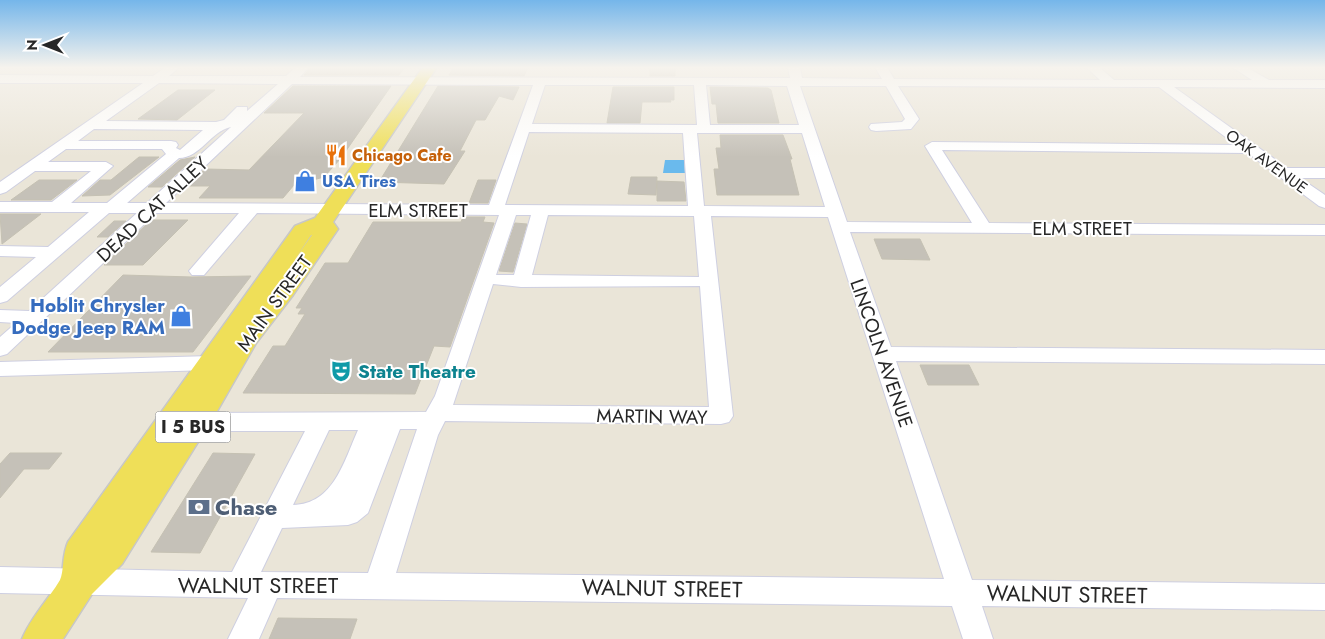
<svg xmlns="http://www.w3.org/2000/svg" width="1325" height="639" font-family="Jost,sans-serif">
  <rect width="100%" height="100%" fill="#eae5d8"/>
  <path fill="#6abaed" d="M665 160H684L685 173H663Z"/>
  <path fill="#c5c1b8" stroke="#c5c1b3" d="M311 67H405L399 75H304Z
    M454 67H528L524 76 449 75Z
    M650 67H675V76H650Z
    M293 86H391L341 158 324 177 294 185 283 198H199L210 186H186L205 169 249 170 304 113H264Z
    M438 86 519 87 513 100 499 96 485 120H476L460 151H465L444 184 379 182Z
    M613 87H674V100H670L671 102H642L640 123H607Z
    M710 87 768 88 771 90 779 123H718L716 104H712Z
    M178 90H215L177 120 138 119Z
    M720 135H783L792 159H790L799 195H717L714 169H719L716 148H721Z
    M139 157H159L110 195 82 196 100 180H111Z
    M195 157 162 187H148L180 160Z
    M631 177H657L656 195 628 194Z
    M39 180H77L51 200H11Z
    M478 180H496L488 203H469Z
    M657 181 684 182 686 201H657Z
    M0 214H41L2 244Z
    M463 217H485L483 222 494 223 450 347 434 346 415 394 243 393 273 346H285L305 314H298L302 308H296L325 263H348L373 222H461Z
    M151 220H188L143 265H104Z
    M114 221H126L108 237H97Z
    M515 223 527 224 513 272 499 271Z
    M874 239H920L930 260 882 259Z
    M123 275 192 277 251 276 193 352H48Z
    M920 365H969L979 385H928Z
    M10 453H62L49 469H24L0 498V464Z
    M213 453 255 454 200 553 151 552Z
    M278 618 357 619 350 639H269Z"/>
  <g fill="none" stroke-linecap="round" stroke-linejoin="round">
    <g stroke="#cecfe1" stroke-width="2">
      <path id="minor" d="M166 67H180L169 76H286L296 67H309L300 77 790 78 788 67H800L802 78 882 79 875 67H887L894 79 1100 80 1086 67H1099L1114 80H1252L1232 67H1246L1269 80H1325V88L1174 87 1287 168H1325V178H1300L1325 195V208L1319 206 1248 153 942 150 989 223 1325 225V235L850 232 891 347 1325 350V364L896 361 972 580 1325 584V610L982 606 993 639H963L952 606 277 598 259 639H228L248 598 0 593V567L232 572 305 431H196L188 428 184 422 188 416 196 413 426 412 435 396 499 215 257 213 204 275H192L189 271 239 213H156L7 354 0 356V337L16 323 0 322V310L29 311 137 213H109L7 301 0 303V287L36 257 0 256V246L48 247 89 212H0V202H52L91 171H35L6 192 0 194V182L143 83H0V75L153 76ZM159 83 278 84 247 111V107H237L224 120 216 122 106 121ZM292 84 533 85 489 205 166 203ZM545 85H694L697 125 532 124ZM706 85 787 86 799 125H710ZM800 86H886L905 119 902 122 871 124 869 127 871 130 876 131 911 129 919 119 898 86 1159 87 1236 145 932 142 925 146 972 223 847 222ZM231 127 147 203H127L179 158C200 158 211 131 231 127ZM94 129 203 130 180 150 176 148 178 145 176 142 171 141H78ZM529 132 683 133 688 206 505 205ZM697 133H802L825 207 704 206ZM66 149H162L166 154 107 203H71L113 166 106 162H48ZM516 215H531L514 275H496ZM548 215 694 216 699 277 532 275ZM711 216 828 217 944 579 396 573 438 435 445 421 721 424 729 422 733 416ZM493 284 521 287 700 286 709 407 453 405ZM400 429H417L368 573 261 572 282 528 348 525 357 522 368 513ZM329 430H358C344 461 334 504 293 505Z
        M211 356 219 358 222 363 219 368 211 370 0 376V362Z"/>
    </g>
    <g stroke="#c7c7c7" stroke-width="3">
      <path id="major" d="M423 67H437L333 222 338 229 293 295 256 343 216 413 122 564 92 594 63 639H22C31 617 48 600 60 580 64 572 62 555 68 542L295 226 315 218ZM311 235H312L295 259Z"/>
    </g>
    <use href="#minor" fill="#fff" fill-rule="evenodd"/>
    <use href="#major" fill="#efdf58" fill-rule="evenodd"/>
  </g>
  <linearGradient id="sky" x2="0" y2="1"><stop stop-color="#75b6ea"/><stop offset="0.43" stop-color="#f6f3ed"/><stop offset="1" stop-color="#f6f3ed" stop-opacity="0"/></linearGradient>
  <rect width="1325" height="157" fill="url(#sky)"/>
  <defs>
    <g id="restaurant-bare" transform="scale(1.725)"><path d="M-5-6h1v4h1v-4h1v4h1v-4h1v5L-1.5 .5V6h-2V.5L-5-1ZM5-6V6H3V1.5H1.5Q1.5-4 5-6Z" fill="#e8710a" stroke="#fff" stroke-width="2.5" paint-order="stroke"/></g>
    <g id="shop-bare" transform="scale(1.725)"><path d="M-5-2.5h2.3a2.7 3.5 0 0 1 5.4 0H5L5.5 6h-11ZM-1.5-2.5h3a1.5 2.3 0 0 0-3 0Z" fill="#3f7fe0" stroke="#fff" stroke-width="2.5" paint-order="stroke"/></g>
    <g id="theatre-bare" transform="scale(1.725)"><path d="M-5-5.5Q0-4 5-5.5V0Q5 5 0 6Q-5 5-5 0ZM-3.3-2.5H-1v1.5H-3.3ZM1-2.5H3.3v1.5H1ZM-2.8 1Q0 5.5 2.8 1Z" fill="#0f9aa8" stroke="#fff" stroke-width="2.5" paint-order="stroke"/></g>
    <g id="bank-bare" transform="scale(1.725)"><path d="M-6-4H6V4H-6ZM0-2.3a2.3 2.3 0 1 0 0 4.6a2.3 2.3 0 1 0 0-4.6Z" fill="#5c6f8a" stroke="#fff" stroke-width="2.5" paint-order="stroke"/></g>
  </defs>
  <g fill-rule="evenodd">
    <use href="#restaurant-bare" x="336" y="155"/>
    <use href="#shop-bare" x="305" y="181"/>
    <use href="#shop-bare" x="181" y="316"/>
    <use href="#theatre-bare" x="341" y="371"/>
    <use href="#bank-bare" x="199" y="507"/>
  </g>
  <g text-anchor="middle" stroke-width="4" stroke-linejoin="round" paint-order="stroke">
    <g font-size="16" font-weight="bold" fill="#c56008" stroke="#fff" text-anchor="start">
      <text x="352" y="161">Chicago Cafe</text>
    </g>
    <g font-size="16" fill="#272727" stroke="#fff">
      <text transform="translate(1267 161) rotate(36)" y="6">OAK AVENUE</text>
    </g>
    <g font-size="16" font-weight="bold" fill="#366cbe" stroke="#fff" text-anchor="start">
      <text x="322" y="187">USA Tires</text>
    </g>
    <rect fill="#fff" stroke="#686868" stroke-width="1" x="155.5" y="411.5" width="75" height="31" rx="4"/>
    <g font-size="18" font-weight="bold" fill="#272727">
      <text x="193" y="433">I 5 BUS</text>
    </g>
    <g font-size="19" fill="#272727" stroke="#fff">
      <text transform="translate(152 209) rotate(-43)" y="7">DEAD CAT ALLEY</text>
      <text x="418" y="217">ELM STREET</text>
      <text x="1082" y="235">ELM STREET</text>
      <text transform="translate(274 303) rotate(-54)" y="7">MAIN STREET</text>
      <text transform="translate(882 353) rotate(71)" y="7">LINCOLN AVENUE</text>
      <text transform="translate(652 416) rotate(1)" y="7">MARTIN WAY</text>
    </g>
    <g font-size="19" font-weight="bold" fill="#366cbe" stroke="#fff" text-anchor="end">
      <text x="165" y="312">Hoblit Chrysler<tspan x="165" dy="22">Dodge Jeep RAM</tspan></text>
    </g>
    <g font-size="19" font-weight="bold" fill="#0d838f" stroke="#fff" text-anchor="start">
      <text x="358" y="378">State Theatre</text>
    </g>
    <g font-size="22" font-weight="bold" fill="#4e5e75" stroke="#fff" text-anchor="start">
      <text x="215" y="515">Chase</text>
    </g>
    <g font-size="22" fill="#272727" stroke="#fff">
      <text x="258" y="593">WALNUT STREET</text>
      <text transform="translate(662 588) rotate(1)" y="8">WALNUT STREET</text>
      <text transform="translate(1067 594) rotate(1)" y="8">WALNUT STREET</text>
    </g>
  </g>
  <g transform="translate(45 45) rotate(270)" stroke="#ffffff" stroke-width="4" paint-order="stroke">
  <path d="M0-4L9 19L0 12L-9 19Z" fill="#272727"/>
  <text y="-8" font-size="14" font-weight="bold" text-anchor="middle" fill="#272727">N</text>
  </g>
</svg>
